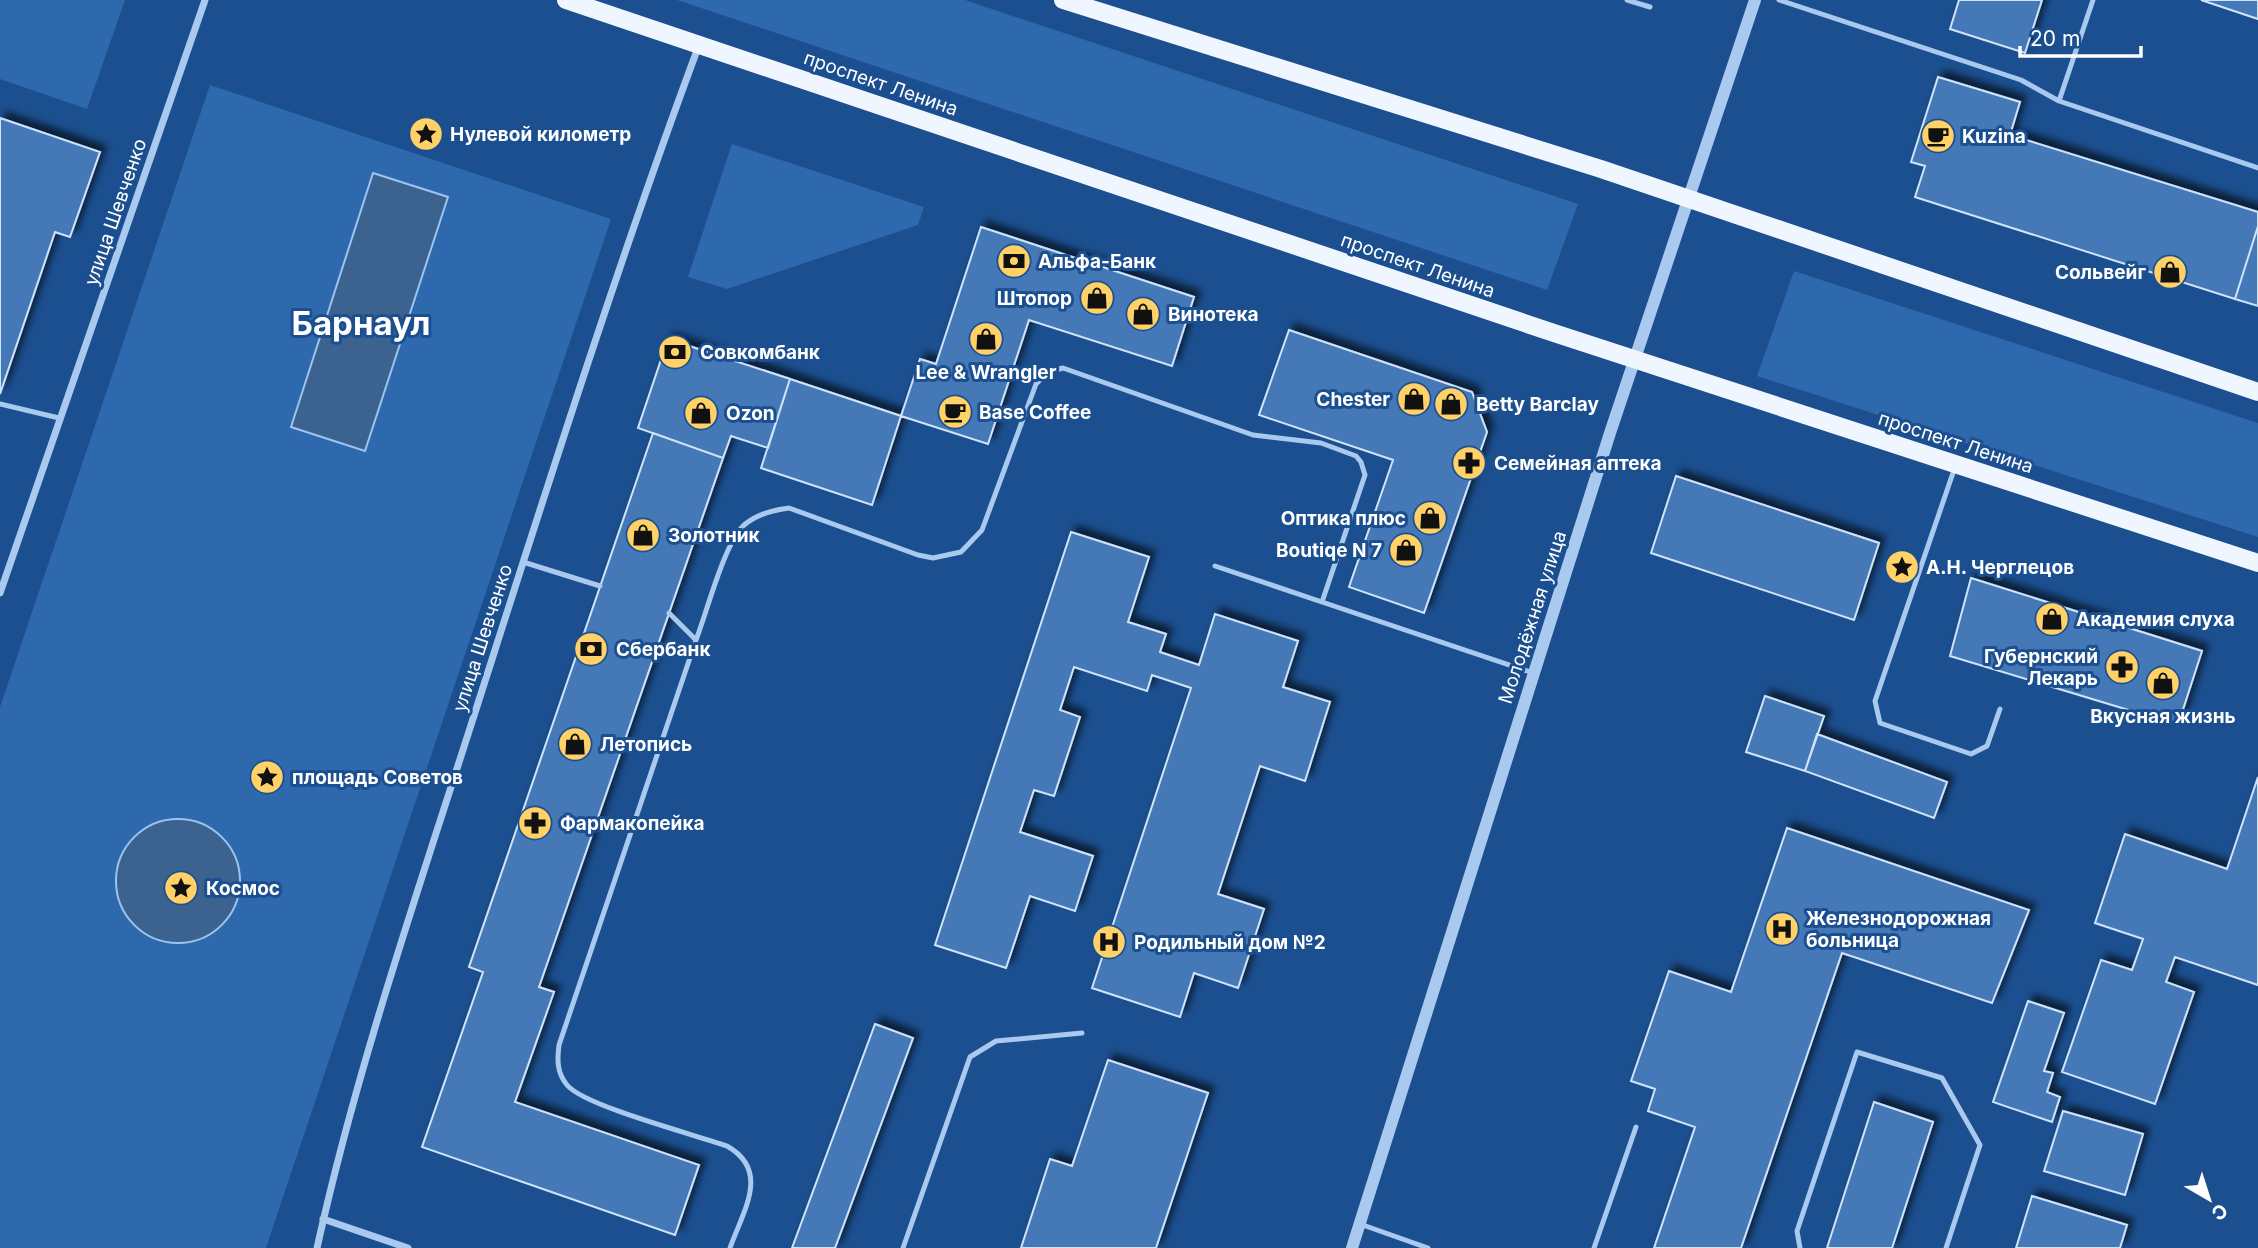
<svg xmlns="http://www.w3.org/2000/svg" width="2258" height="1248" font-family="Inter,sans-serif">
  <defs>
    <filter id="shadow"><feDropShadow dx="6" dy="-6" stdDeviation="3.5" flood-color="#0009"/></filter>
  </defs>
  <rect width="100%" height="100%" fill="#1b4f8f"/>
  <path fill="#2e69ad" d="M0 0H125L87 109 0 79Z
    M677 0H965L1578 204 1547 290Z
    M210 85 611 219 266 1248H0V707Z
    M732 144 924 207 918 225 727 289 688 277Z
    M1794 271 2258 423V537L1757 376Z"/>
  <path fill="#3c6290" stroke="#9cc4f0" stroke-width="2" d="M373 173 448 197 365 451 291 427Z
    M116 881a62 62 0 1 1 124 0a62 62 0 1 1-124 0Z"/>
  <path fill="#4478b7" stroke="#cfe3fa" stroke-width="2" filter="url(#shadow)" d="M1959 0H2042L2025 53 1950 29Z
    M2201 0H2258V19Z
    M1938 77 2020 102 2010 135 2258 212V226L2235 299 1915 197 1925 166 1911 162Z
    M0 118 100 152 70 237 55 232 0 394Z
    M2258 226V306L2235 299Z
    M981 227 1194 297 1172 366 1029 320 988 444 901 416 920 359 936 364Z
    M1289 330 1472 392 1487 432 1424 613 1349 587 1393 460 1259 415Z
    M668 339 790 379 768 448 731 436 723 458 638 428Z
    M790 379 901 416 872 505 761 468Z
    M653 433 723 458 539 987 554 992 515 1102 699 1165 675 1235 422 1147 483 972 469 967Z
    M1676 476 1879 543 1854 620 1651 553Z
    M1071 532 1149 557 1128 622 1166 634 1160 652 1199 665 1215 614 1298 641 1283 687 1330 702 1305 781 1260 766 1218 894 1264 909 1238 988 1194 973 1180 1017 1092 988 1191 688 1152 675 1147 691 1074 667 1060 710 1080 717 1054 796 1034 790 1020 832 1093 856 1075 911 1030 896 1006 968 935 945Z
    M1971 578 2202 651 2178 725 1950 656Z
    M1765 696 1824 716 1805 771 1746 752Z
    M1817 734 1947 782 1934 818 1805 771Z
    M2258 777V985L2175 957 2166 982 2194 992 2155 1104 2062 1072 2101 960 2132 970 2143 939 2095 923 2125 834 2227 869Z
    M1787 828 2029 910 1992 1003 1842 953 1741 1248H1654L1695 1127 1648 1111 1655 1089 1631 1081 1669 971 1731 992Z
    M2028 1001 2064 1013 2044 1071 2053 1073 2047 1092 2060 1097 2052 1122 1993 1102Z
    M875 1024 913 1038 835 1248H792Z
    M1108 1060 1208 1093 1156 1248H1021L1050 1159 1072 1166Z
    M1874 1102 1933 1122 1892 1248H1827Z
    M2063 1111 2143 1134 2125 1195 2044 1171Z
    M2032 1196 2127 1225 2120 1248H2016Z"/>
  <g fill="none" stroke-linecap="round" stroke-linejoin="round">
    <path stroke="#a9c9ee" stroke-width="5" d="M1627 0 1650 7
      M1779 0 2021 80 2059 101 2258 168
      M2059 101 2093 0
      M0 404 59 418
      M1955 467 1875 701 1880 723 1971 754 1987 746 2000 709
      M523 562 600 586
      M1215 566 1322 602
      M669 613 696 640C707 612 724 544 744 525 757 514 773 510 789 508L918 555 933 558 961 552 982 530 1036 384 1049 372 1063 368 1253 435 1321 443 1356 456 1361 462 1365 475 1322 602 1533 673
      M696 640 559 1045C557 1060 557 1073 567 1085 584 1106 696 1135 727 1146 771 1171 743 1211 730 1248
      M1360 1224 1428 1248
      M903 1248 970 1057 996 1041 1082 1033
      M1594 1248 1636 1127
      M1800 1248 1797 1231 1857 1052 1942 1078 1980 1145 1946 1248"/>
    <path stroke="#a9c9ee" stroke-width="7" d="M0 593 205 0
      M323 1219 408 1248
      M317 1248C356 1071 416 897 471 725 544 497 616 268 699 45"/>
    <path stroke="#a9c9ee" stroke-width="12" d="M1352 1248 1610 433 1755 0"/>
    <path stroke="#f0f6ff" stroke-width="18" d="M566 0 1554 333 2258 563
      M1063 0 1601 169 2258 392"/>
  </g>
  <defs>
    <g id="sight-disc" transform="scale(1.75)"><circle r="9.5" fill="#ffd166" stroke="#1b4f8f"/><path d="M0-6L1.8-2.2L6-1.7L2.9 1.2L3.7 5.4L0 3.3L-3.7 5.4L-2.9 1.2L-6-1.7L-1.8-2.2Z" fill="#111"/></g>
    <g id="cafe-disc" transform="scale(1.75)"><circle r="9.5" fill="#ffd166" stroke="#1b4f8f"/><path d="M-5.5-4.5H6V0H3Q3 3.5 0 3.5H-2.5Q-5.5 3.5-5.5 0ZM3-3.2v2h1.7v-2ZM-6 4.5H4V6H-6Z" fill="#111"/></g>
    <g id="bank-disc" transform="scale(1.75)"><circle r="9.5" fill="#ffd166" stroke="#1b4f8f"/><path d="M-6-4H6V4H-6ZM0-2.3a2.3 2.3 0 1 0 0 4.6a2.3 2.3 0 1 0 0-4.6Z" fill="#111"/></g>
    <g id="shop-disc" transform="scale(1.75)"><circle r="9.5" fill="#ffd166" stroke="#1b4f8f"/><path d="M-5-2.5h2.3a2.7 3.5 0 0 1 5.4 0H5L5.5 6h-11ZM-1.5-2.5h3a1.5 2.3 0 0 0-3 0Z" fill="#111"/></g>
    <g id="pharmacy-disc" transform="scale(1.75)"><circle r="9.5" fill="#ffd166" stroke="#1b4f8f"/><path d="M-2-6h4v4h4v4h-4v4h-4v-4h-4v-4h4Z" fill="#111"/></g>
    <g id="hospital-disc" transform="scale(1.75)"><circle r="9.5" fill="#ffd166" stroke="#1b4f8f"/><path d="M-5-5h3v3.5h4V-5h3V5h-3V1.5h-4V5h-3Z" fill="#111"/></g>
  </defs>
  <g fill-rule="evenodd">
    <use href="#sight-disc" x="426" y="134"/>
    <use href="#cafe-disc" x="1938" y="136"/>
    <use href="#bank-disc" x="1014" y="261"/>
    <use href="#shop-disc" x="2170" y="272"/>
    <use href="#shop-disc" x="1097" y="298"/>
    <use href="#shop-disc" x="1143" y="314"/>
    <use href="#shop-disc" x="986" y="339"/>
    <use href="#bank-disc" x="675" y="352"/>
    <use href="#shop-disc" x="1414" y="399"/>
    <use href="#shop-disc" x="1451" y="404"/>
    <use href="#cafe-disc" x="955" y="412"/>
    <use href="#shop-disc" x="701" y="413"/>
    <use href="#pharmacy-disc" x="1469" y="463"/>
    <use href="#shop-disc" x="1430" y="518"/>
    <use href="#shop-disc" x="643" y="535"/>
    <use href="#shop-disc" x="1406" y="550"/>
    <use href="#sight-disc" x="1902" y="567"/>
    <use href="#shop-disc" x="2052" y="619"/>
    <use href="#bank-disc" x="591" y="649"/>
    <use href="#pharmacy-disc" x="2122" y="667"/>
    <use href="#shop-disc" x="2163" y="683"/>
    <use href="#shop-disc" x="575" y="744"/>
    <use href="#sight-disc" x="267" y="777"/>
    <use href="#pharmacy-disc" x="535" y="823"/>
    <use href="#sight-disc" x="181" y="888"/>
    <use href="#hospital-disc" x="1782" y="929"/>
    <use href="#hospital-disc" x="1109" y="942"/>
  </g>
  <g text-anchor="middle" stroke-width="6" stroke-linejoin="round" paint-order="stroke">
    <g font-size="19" fill="#fff" stroke="#1b4f8f">
      <text transform="translate(881 83) rotate(19)" y="7">проспект Ленина</text>
      <text transform="translate(115 212) rotate(-71)" y="7">улица Шевченко</text>
      <text transform="translate(1418 265) rotate(19)" y="7">проспект Ленина</text>
      <text transform="translate(1956 442) rotate(18)" y="7">проспект Ленина</text>
      <text transform="translate(1532 617) rotate(-72)" y="7">Молодёжная улица</text>
      <text transform="translate(482 638) rotate(-72)" y="7">улица Шевченко</text>
    </g>
    <g font-size="19" font-weight="bold" fill="#fff" stroke="#1b4f8f" text-anchor="start">
      <text x="450" y="141">Нулевой километр</text>
      <text x="1962" y="143">Kuzina</text>
      <text x="1038" y="268">Альфа-Банк</text>
      <text x="2146" y="279" text-anchor="end">Сольвейг</text>
      <text x="1072" y="305" text-anchor="end">Штопор</text>
      <text x="1168" y="321">Винотека</text>
      <text x="700" y="359">Совкомбанк</text>
      <text x="986" y="379" text-anchor="middle">Lee &amp; Wrangler</text>
      <text x="1390" y="406" text-anchor="end">Chester</text>
      <text x="1476" y="411">Betty Barclay</text>
      <text x="979" y="419">Base Coffee</text>
      <text x="726" y="420">Ozon</text>
      <text x="1494" y="470">Семейная аптека</text>
      <text x="1406" y="525" text-anchor="end">Оптика плюс</text>
      <text x="668" y="542">Золотник</text>
      <text x="1382" y="557" text-anchor="end">Boutiqe N 7</text>
      <text x="1926" y="574">А.Н. Черглецов</text>
      <text x="2076" y="626">Академия слуха</text>
      <text x="616" y="656">Сбербанк</text>
      <text x="2098" y="663" text-anchor="end">Губернский<tspan x="2098" dy="22">Лекарь</tspan></text>
      <text x="2163" y="723" text-anchor="middle">Вкусная жизнь</text>
      <text x="600" y="751">Летопись</text>
      <text x="292" y="784">площадь Советов</text>
      <text x="560" y="830">Фармакопейка</text>
      <text x="206" y="895">Космос</text>
      <text x="1806" y="925">Железнодорожная<tspan x="1806" dy="22">больница</tspan></text>
      <text x="1134" y="949">Родильный дом №2</text>
    </g>
    <g font-size="33" font-weight="bold" fill="#fff" stroke="#1b4f8f">
      <text x="361" y="335">Барнаул</text>
    </g>
  </g>
  <g transform="translate(2209 1199) rotate(141)" stroke="#1b4f8f" stroke-width="5" paint-order="stroke">
  <path d="M0-5L12 26L0 18L-12 26Z" fill="#ffffff"/>
  <text y="-10" font-size="19" font-weight="bold" text-anchor="middle" fill="#ffffff">С</text>
  </g>
  <path d="M2020 46v10h121v-10" fill="none" stroke="#ffffff" stroke-width="3.5"/>
  <text x="2030" y="46" font-size="21" fill="#ffffff" stroke="#1b4f8f" stroke-width="5" paint-order="stroke">20 m</text>
</svg>
